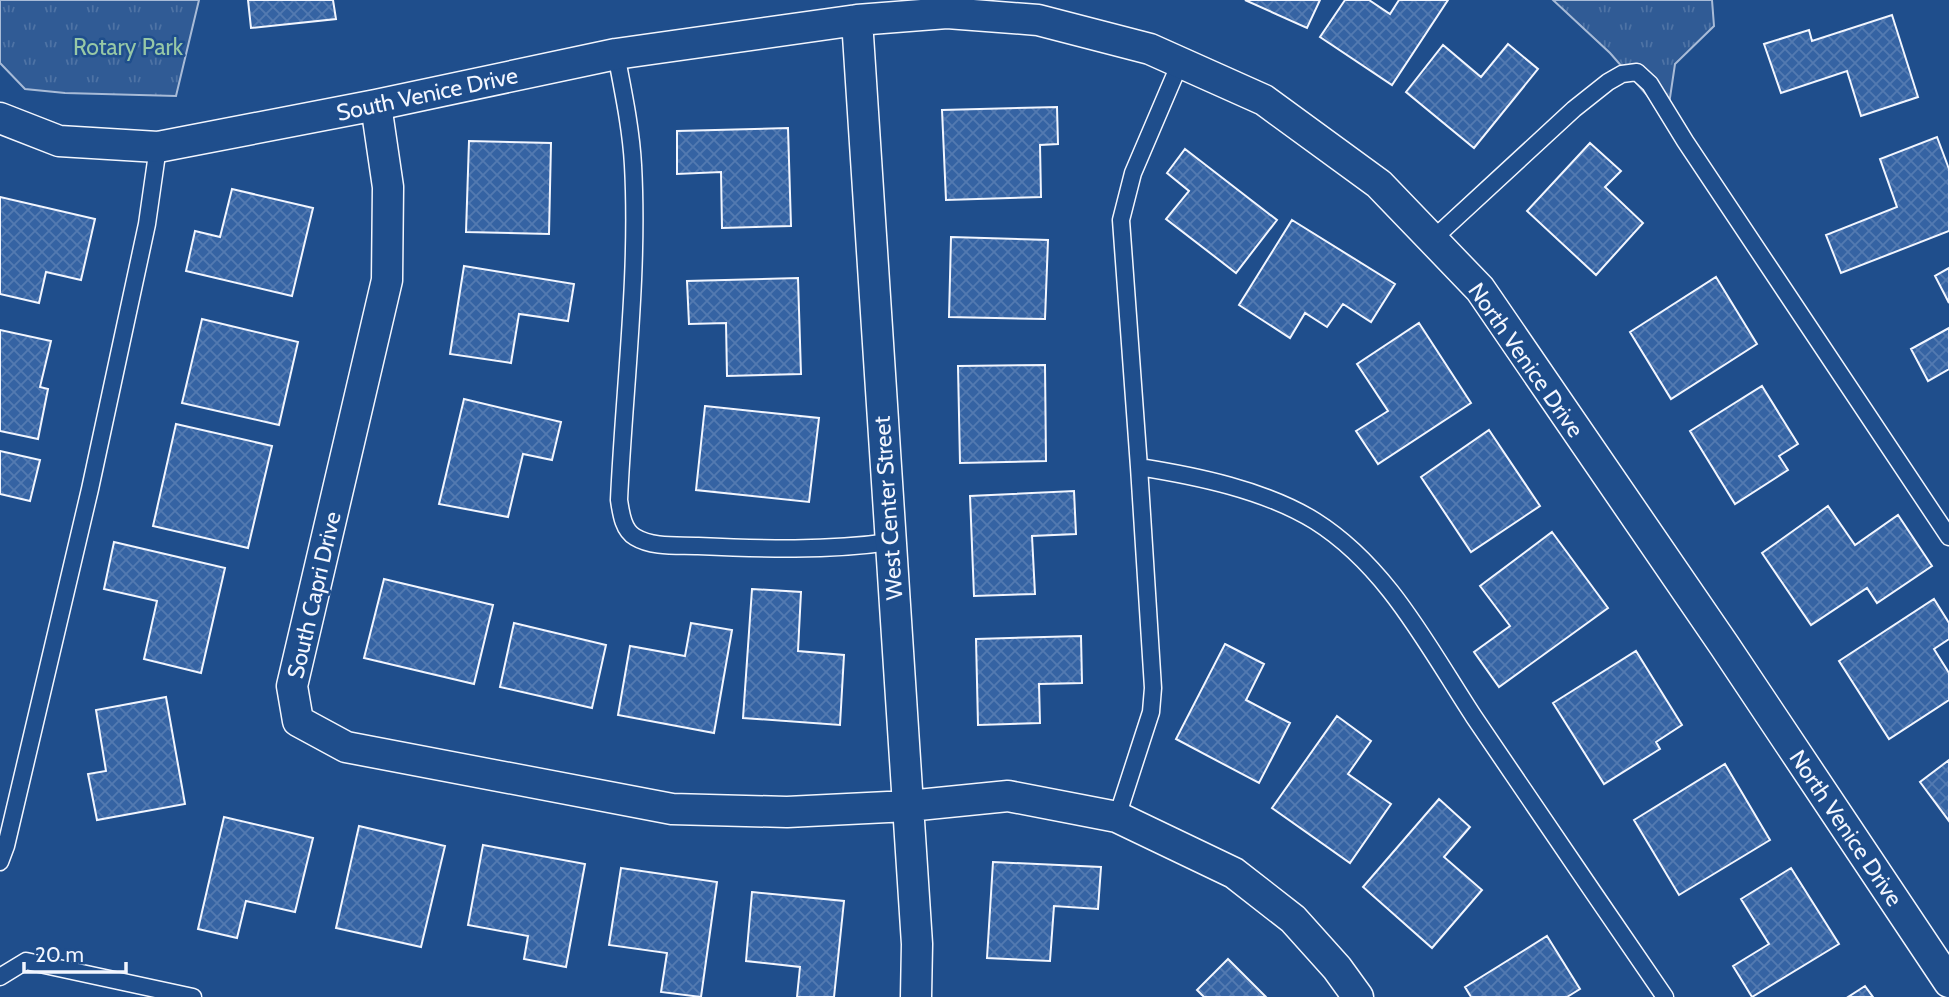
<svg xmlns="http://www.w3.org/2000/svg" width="1949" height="997" font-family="Cabin,sans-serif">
  <defs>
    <pattern id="park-tufts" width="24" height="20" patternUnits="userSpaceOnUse" patternTransform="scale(1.75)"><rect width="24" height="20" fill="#305b95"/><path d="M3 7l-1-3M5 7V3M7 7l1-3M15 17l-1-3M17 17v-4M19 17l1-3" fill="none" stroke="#4e73a5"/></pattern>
    <pattern id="building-cross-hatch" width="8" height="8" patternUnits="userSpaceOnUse" patternTransform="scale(1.75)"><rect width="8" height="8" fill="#3563a3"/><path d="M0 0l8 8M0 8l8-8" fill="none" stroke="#537ab1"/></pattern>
  </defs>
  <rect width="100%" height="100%" fill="#1f4e8c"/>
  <path fill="url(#park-tufts)" stroke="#a8bbd7" stroke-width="2" d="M0 0H199L176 96 65 93 25 89 0 63Z
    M1553 0H1712L1714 26 1675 64 1667 118 1610 53Z"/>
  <path fill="url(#building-cross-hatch)" stroke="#f2f6ff" stroke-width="2" d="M248 0H333L336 19 251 28Z
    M1245 0H1320L1307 28Z
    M1345 0H1369L1390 14 1399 0H1448L1392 85 1320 37Z
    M1892 15 1918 97 1861 116 1847 71 1781 93 1764 44 1809 30 1812 41Z
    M1508 44 1538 69 1474 148 1406 92 1443 45 1481 77Z
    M1057 107 1058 144 1040 145 1041 197 946 200 942 110Z
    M788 128 791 226 722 228 721 172 677 174V131Z
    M1937 137 1949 169V231L1841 273 1826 235 1897 207 1880 159Z
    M469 141 551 143 549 234 466 232Z
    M1590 143 1621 171 1605 187 1643 223 1596 275 1527 211Z
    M1185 149 1277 220 1236 273 1166 219 1189 191 1167 173Z
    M232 189 313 208 292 296 186 271 195 231 220 237Z
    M0 197 95 219 81 280 46 272 39 303 0 294Z
    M1292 220 1395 284 1371 322 1343 304 1327 327 1305 313 1290 338 1239 305Z
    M951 237 1048 240 1045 319 949 317Z
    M464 266 574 284 568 321 519 314 511 363 450 354Z
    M1949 268V303L1935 276Z
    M1716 277 1757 344 1671 399 1630 332Z
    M798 278 801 374 727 376 726 323 689 324 687 281Z
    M202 319 298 342 279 425 182 403Z
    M1419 323 1471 403 1378 464 1356 431 1388 411 1357 364Z
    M1949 328V369L1928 381 1911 349Z
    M0 330 51 341 40 387 48 389 38 439 0 431Z
    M1045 365 1046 461 960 463 958 366Z
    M1762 386 1798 444 1779 456 1788 470 1735 504 1690 431Z
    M464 399 561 422 552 460 523 454 508 517 439 504Z
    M705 406 819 418 809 502 696 490Z
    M176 424 272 446 248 548 153 526Z
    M1489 430 1540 506 1471 552 1421 477Z
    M0 451 40 460 30 501 0 494Z
    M1074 491 1076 534 1032 536 1035 594 974 596 970 496Z
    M1828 506 1855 545 1898 515 1932 566 1877 603 1867 588 1811 625 1762 553Z
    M1552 532 1608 608 1499 687 1474 652 1510 626 1480 586Z
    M114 542 225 568 201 673 144 659 157 601 104 589Z
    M384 579 493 605 474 684 364 658Z
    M752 589 801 592 798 651 844 655 840 725 743 718Z
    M1934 599 1949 623V639L1934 649 1949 673V700L1889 739 1839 661Z
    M514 623 606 645 592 708 500 687Z
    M691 623 732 630 714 733 618 715 630 646 685 656Z
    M1081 636 1082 683 1039 684 1040 723 978 725 976 639Z
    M1225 644 1264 664 1246 700 1290 723 1259 783 1176 739Z
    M1636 651 1682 725 1656 742 1660 749 1604 784 1553 703Z
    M166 697 185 804 97 820 88 774 106 771 96 710Z
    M1337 716 1371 741 1348 774 1391 804 1350 863 1272 808Z
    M1949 760V821L1920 782Z
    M1725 764 1770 840 1679 895 1634 820Z
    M1439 799 1470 827 1444 857 1482 890 1432 948 1363 887Z
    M224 817 313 838 295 912 246 901 237 938 198 929Z
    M359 826 445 846 421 947 336 928Z
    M483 845 585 864 566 967 524 959 528 936 468 925Z
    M993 862 1101 867 1098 909 1054 906 1050 961 987 958Z
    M621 868 717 882 701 997 661 992 667 953 609 945Z
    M1791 868 1839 944 1752 997 1733 966 1769 944 1741 899Z
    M752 892 844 901 834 997H797L800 967 746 961Z
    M1547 936 1580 989 1567 997H1471L1465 987Z
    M1228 959 1266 997H1204L1197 990Z
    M1865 986 1873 997H1848Z"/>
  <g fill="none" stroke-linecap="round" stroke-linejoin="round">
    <g stroke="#f2f6ff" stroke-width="19">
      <path id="service" d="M616 54C623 91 631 128 633 165 639 276 624 389 619 500 621 513 623 530 635 537 653 548 679 545 698 546 763 549 827 551 890 542
        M1432 240 1574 109 1608 82 1622 74 1637 72 1650 84 1685 141 1949 537
        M1139 467 1121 220 1133 173 1180 63
        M1117 817 1151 712 1153 688 1139 467C1196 476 1265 490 1315 521 1388 567 1428 647 1474 717 1537 810 1601 904 1665 997
        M0 862 6 846 90 489 147 224 158 147
        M0 977 26 961 193 997"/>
    </g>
    <g stroke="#f2f6ff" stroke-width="33">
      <path id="minor" d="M857 20 917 944 916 997
        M376 105 388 187 387 280 292 686 298 721 346 747 672 809 787 812 908 806 1008 796 1117 817 1234 873 1293 919 1337 968 1358 997
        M0 118 59 141 158 147 376 105 616 54 857 20 947 13 1038 20 1150 49 1264 100 1379 184 1480 289 1724 645 1949 982"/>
    </g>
    <use href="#service" stroke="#1f4e8c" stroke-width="16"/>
    <use href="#minor" stroke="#1f4e8c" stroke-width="30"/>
  </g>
  <g text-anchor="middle" stroke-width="5" stroke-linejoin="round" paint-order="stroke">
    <g font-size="23" fill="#97c8a6" stroke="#1f4e8c">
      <text x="128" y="55">Rotary Park</text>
    </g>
    <g font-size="23" fill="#f2f6ff" stroke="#1f4e8c">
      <text transform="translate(427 94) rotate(-12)" y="8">South Venice Drive</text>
      <text transform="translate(1526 360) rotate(55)" y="8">North Venice Drive</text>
      <text transform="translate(888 508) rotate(-94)" y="8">West Center Street</text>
      <text transform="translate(314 595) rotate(-77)" y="8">South Capri Drive</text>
      <text transform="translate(1846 828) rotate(56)" y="8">North Venice Drive</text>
    </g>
  </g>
  <path d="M24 962v10h102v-10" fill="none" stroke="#f2f6ff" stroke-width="3.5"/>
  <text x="35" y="962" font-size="21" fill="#f2f6ff" stroke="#1f4e8c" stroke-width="5" paint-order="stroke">20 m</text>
</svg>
